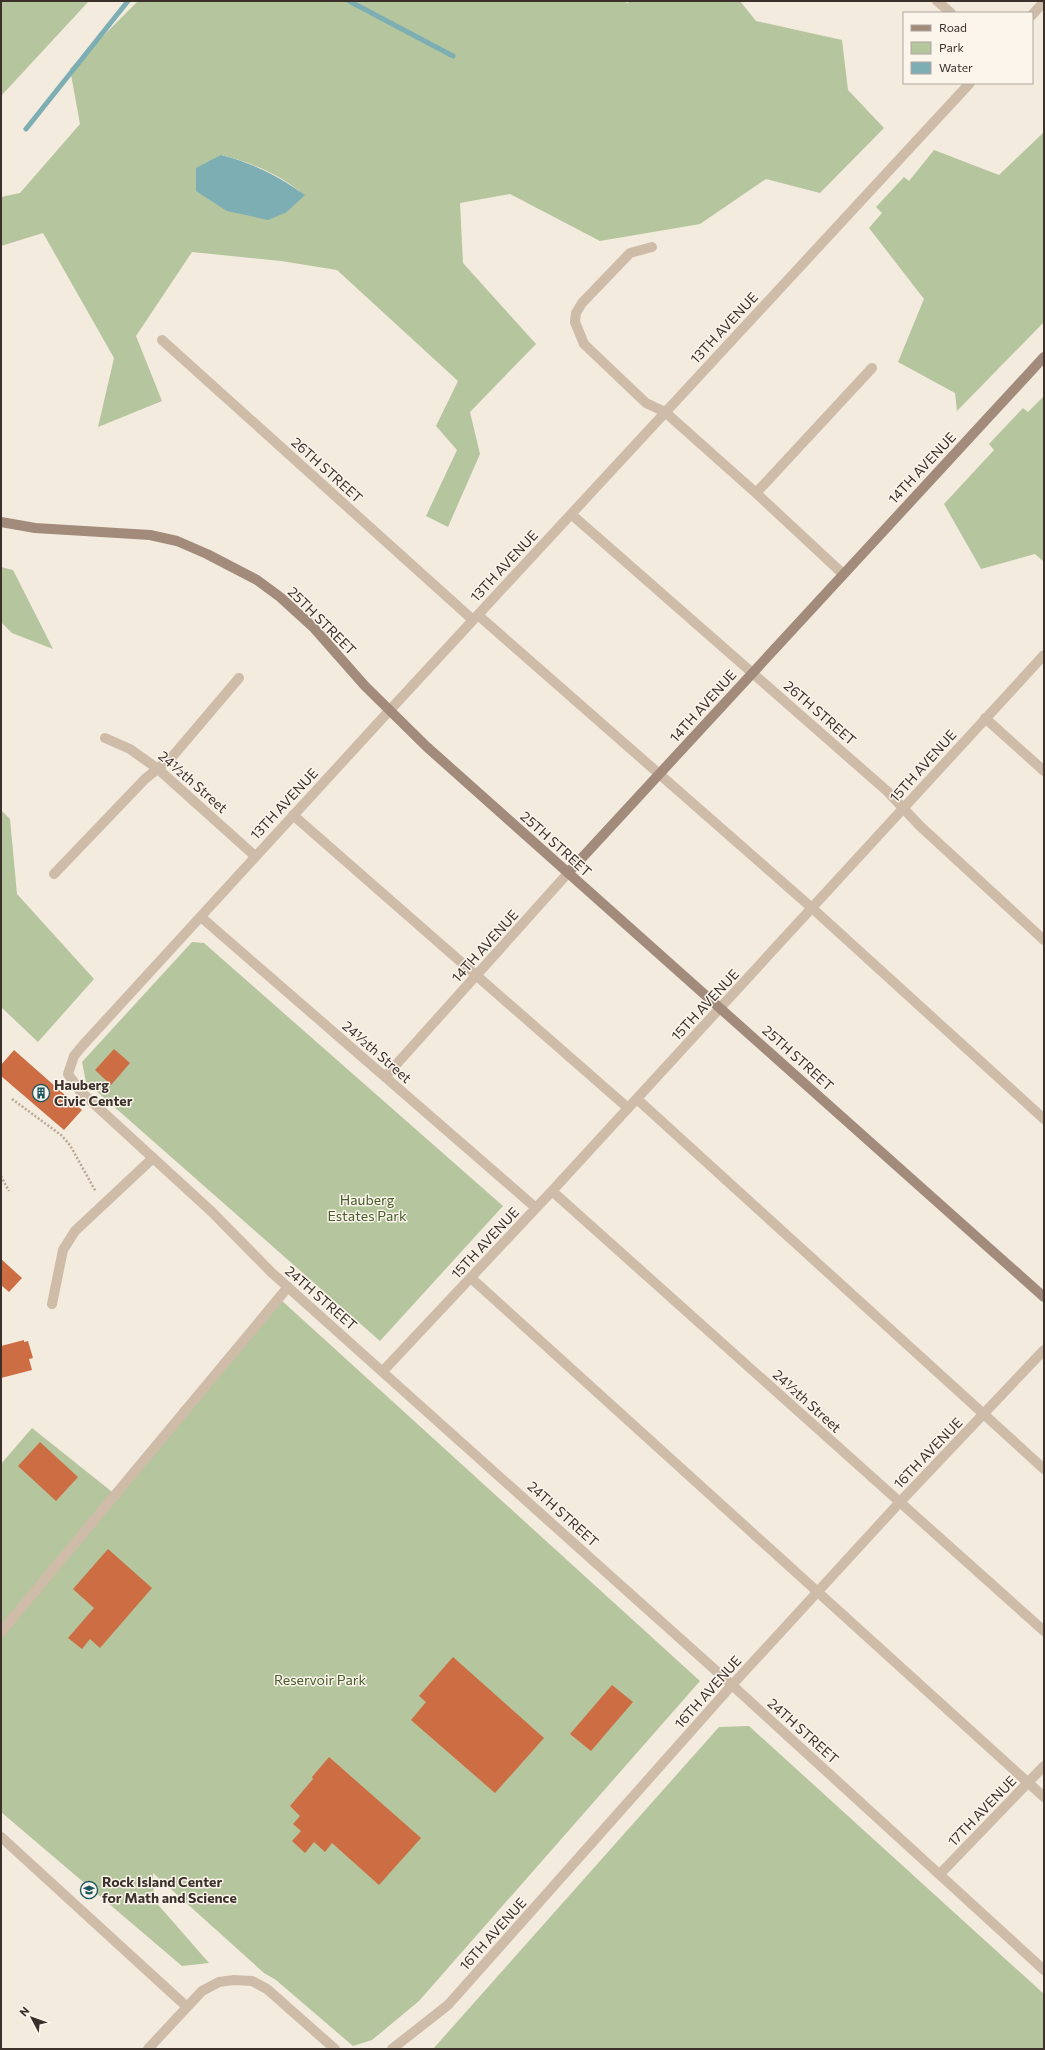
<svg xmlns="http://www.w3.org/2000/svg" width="1045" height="2050" font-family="Commissioner,sans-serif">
  <rect width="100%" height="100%" fill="#f4ebdf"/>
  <path fill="#b5c59d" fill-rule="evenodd" d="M1 1H89L1 96Z
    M138 1H622L628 3 630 1H740L756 21 842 40 848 90 884 128 820 193 766 179 700 224 600 241 510 194 460 203 463 263 536 344 470 412 480 454 448 527 426 516 457 450 436 426 458 381 337 270 281 261 192 252 136 336 162 401 98 427 114 358 43 233 1 246V197L20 193 80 124 70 69ZM221 155C250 162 282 175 304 195L287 212Z
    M1044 132V322L957 411 955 393 898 362 924 299 869 228 882 213 876 207 904 177 909 181 934 150 999 175Z
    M1044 396V562L1035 554 981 569 944 504 994 450 989 444 1023 408 1028 412Z
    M1 567 13 570 53 649 12 633 1 622Z
    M1 810 10 819 17 894 94 979 38 1042 1 1007Z
    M192 942 204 943 503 1206 380 1341 86 1082 82 1062Z
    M280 1299 700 1681 419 2001 372 2040 353 2046 276 1980 264 1973 153 1873 154 1900 209 1963 182 1966 1 1812V1464L32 1428 116 1495Z
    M749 1726 1044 1994V2049H433L719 1727Z"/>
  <path fill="#7caeb4" d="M221 155C253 163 278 176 305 195L287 212 268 220 227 211 196 191V168Z"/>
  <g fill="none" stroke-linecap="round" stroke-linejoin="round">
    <path stroke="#7caeb4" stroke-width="5" d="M349 1 453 56
      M26 129 128 1"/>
  </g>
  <path fill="#cd6d44" d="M114 1049 130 1063 111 1085 95 1070Z
    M14 1050 82 1110 64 1130 1 1076V1065Z
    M1 1259 22 1278 9 1292 1 1285Z
    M24 1340V1342L28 1341 33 1358 29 1359 32 1370 1 1378V1346Z
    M40 1442 78 1477 56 1501 18 1466Z
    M108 1549 152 1588 100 1648 90 1639 82 1649 68 1638 94 1608 73 1589Z
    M453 1657 544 1738 495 1793 411 1720 426 1702 419 1696Z
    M612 1685 633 1702 591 1751 570 1734Z
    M329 1757 421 1838 379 1885 332 1843 325 1852 314 1842 305 1853 292 1841 301 1831 293 1824 300 1816 290 1806 313 1779 312 1777Z"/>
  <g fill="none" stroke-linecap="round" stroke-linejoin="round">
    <path stroke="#baa693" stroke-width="2.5" stroke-dasharray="2 2" stroke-linecap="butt" d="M12 1099 61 1135 70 1145 96 1192
      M1 1176 9 1191"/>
    <path stroke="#cebca9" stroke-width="10" d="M652 247 630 253 582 303 576 313 575 322 584 344 646 403 665 412 756 493 843 574
      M756 493 872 368
      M478 615 812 908 1044 1119
      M293 815 628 1108
      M54 874 145 779 172 757 239 678
      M637 1099 1044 1469
      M471 1278 1044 1797
      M52 1304 63 1250 75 1231 153 1158
      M1 1632 288 1287
      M1 1837 187 2007
      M148 2049 202 1991 219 1982 234 1980 252 1981 267 1989 335 2049"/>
    <path stroke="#cebca9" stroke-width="10" d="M937 1 951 13
      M1032 15 1044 2
      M970 83 389 711 84 1044 74 1056 68 1074 80 1091 212 1212 271 1272 732 1685 1044 1970
      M162 340 473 620
      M571 514 887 791 920 826 1044 940
      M985 718 1044 771
      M105 738 130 749 158 769 255 856
      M201 917 536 1208
      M385 1077 568 873
      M552 1191 1044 1631
      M383 1371 552 1191 1044 655
      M940 1874 1044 1766
      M392 2049 448 2005 732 1685 900 1502 1044 1350"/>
    <path stroke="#a28b7a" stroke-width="10" d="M1 522 35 528 150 535 177 541 207 554 257 580 280 597 313 627 365 686 427 747 1044 1297
      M568 873 1044 357"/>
  </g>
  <defs>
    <g id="building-ring" transform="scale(0.9)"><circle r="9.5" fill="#fbf5ec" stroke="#1c575f" stroke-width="1.5"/><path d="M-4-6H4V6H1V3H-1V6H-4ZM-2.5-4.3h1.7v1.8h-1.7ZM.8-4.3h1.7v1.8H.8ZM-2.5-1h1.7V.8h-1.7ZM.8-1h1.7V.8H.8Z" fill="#1c575f"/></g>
    <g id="school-ring" transform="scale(0.9)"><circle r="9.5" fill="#fbf5ec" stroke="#1c575f" stroke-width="1.5"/><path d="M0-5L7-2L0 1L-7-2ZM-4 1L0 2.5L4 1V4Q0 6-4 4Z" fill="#1c575f"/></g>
  </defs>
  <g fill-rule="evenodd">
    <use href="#building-ring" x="41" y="1093"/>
    <use href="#school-ring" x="89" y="1890"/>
  </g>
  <g text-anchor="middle" stroke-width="3" stroke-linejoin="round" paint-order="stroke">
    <g font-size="14" fill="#3b302a" stroke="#fbf5ec">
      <text transform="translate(724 328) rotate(-47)" y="5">13TH AVENUE</text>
      <text transform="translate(922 468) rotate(-47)" y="5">14TH AVENUE</text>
      <text transform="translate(327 470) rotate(42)" y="5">26TH STREET</text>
      <text transform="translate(504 566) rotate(-47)" y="5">13TH AVENUE</text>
      <text transform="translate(322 621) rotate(45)" y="5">25TH STREET</text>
      <text transform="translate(703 706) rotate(-48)" y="5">14TH AVENUE</text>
      <text transform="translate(820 713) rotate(41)" y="5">26TH STREET</text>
      <text transform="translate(923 766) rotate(-48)" y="5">15TH AVENUE</text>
      <text transform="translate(193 782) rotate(41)" y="5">24½th Street</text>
      <text transform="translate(284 804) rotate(-47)" y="5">13TH AVENUE</text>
      <text transform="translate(556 844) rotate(42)" y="5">25TH STREET</text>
      <text transform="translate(485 946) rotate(-48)" y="5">14TH AVENUE</text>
      <text transform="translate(705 1005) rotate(-47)" y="5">15TH AVENUE</text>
      <text transform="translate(377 1052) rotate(41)" y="5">24½th Street</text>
      <text transform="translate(798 1058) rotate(42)" y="5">25TH STREET</text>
      <text transform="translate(485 1243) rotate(-47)" y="5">15TH AVENUE</text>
      <text transform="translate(321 1298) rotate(41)" y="5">24TH STREET</text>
      <text transform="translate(807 1401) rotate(42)" y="5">24½th Street</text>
      <text transform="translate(928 1453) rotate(-46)" y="5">16TH AVENUE</text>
      <text transform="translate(563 1514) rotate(42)" y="5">24TH STREET</text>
      <text transform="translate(708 1692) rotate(-48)" y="5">16TH AVENUE</text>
      <text transform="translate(803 1731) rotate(42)" y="5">24TH STREET</text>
      <text transform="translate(982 1811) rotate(-46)" y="5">17TH AVENUE</text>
      <text transform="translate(493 1934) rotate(-48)" y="5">16TH AVENUE</text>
    </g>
    <g font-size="14" font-weight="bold" fill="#3b302a" stroke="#fbf5ec" text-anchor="start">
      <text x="54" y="1090">Hauberg<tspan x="54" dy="16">Civic Center</tspan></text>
      <text x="102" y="1887">Rock Island Center<tspan x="102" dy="16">for Math and Science</tspan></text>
    </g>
    <g font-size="14" fill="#475b2b" stroke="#fbf5ec">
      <text x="367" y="1205">Hauberg<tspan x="367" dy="16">Estates Park</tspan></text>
      <text x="320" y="1685">Reservoir Park</text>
    </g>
  </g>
  <rect width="1045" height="2050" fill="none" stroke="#3b302a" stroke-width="4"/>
  <rect x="903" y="12" width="130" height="72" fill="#fbf5ec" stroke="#aea69e"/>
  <rect x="911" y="25" width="20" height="6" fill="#a28b7a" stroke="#aea69e"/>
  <text x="939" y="32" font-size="12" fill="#3b302a">Road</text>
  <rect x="911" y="42" width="20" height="12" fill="#b5c59d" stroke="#aea69e"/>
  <text x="939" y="52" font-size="12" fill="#3b302a">Park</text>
  <rect x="911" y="62" width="20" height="12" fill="#7caeb4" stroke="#aea69e"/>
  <text x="939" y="72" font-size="12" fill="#3b302a">Water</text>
  <g transform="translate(32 2018) rotate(311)" stroke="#fbf5ec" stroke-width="3" paint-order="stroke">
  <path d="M0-3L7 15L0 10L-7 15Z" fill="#3b302a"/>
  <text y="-6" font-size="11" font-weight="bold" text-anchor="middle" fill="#3b302a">N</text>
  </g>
</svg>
